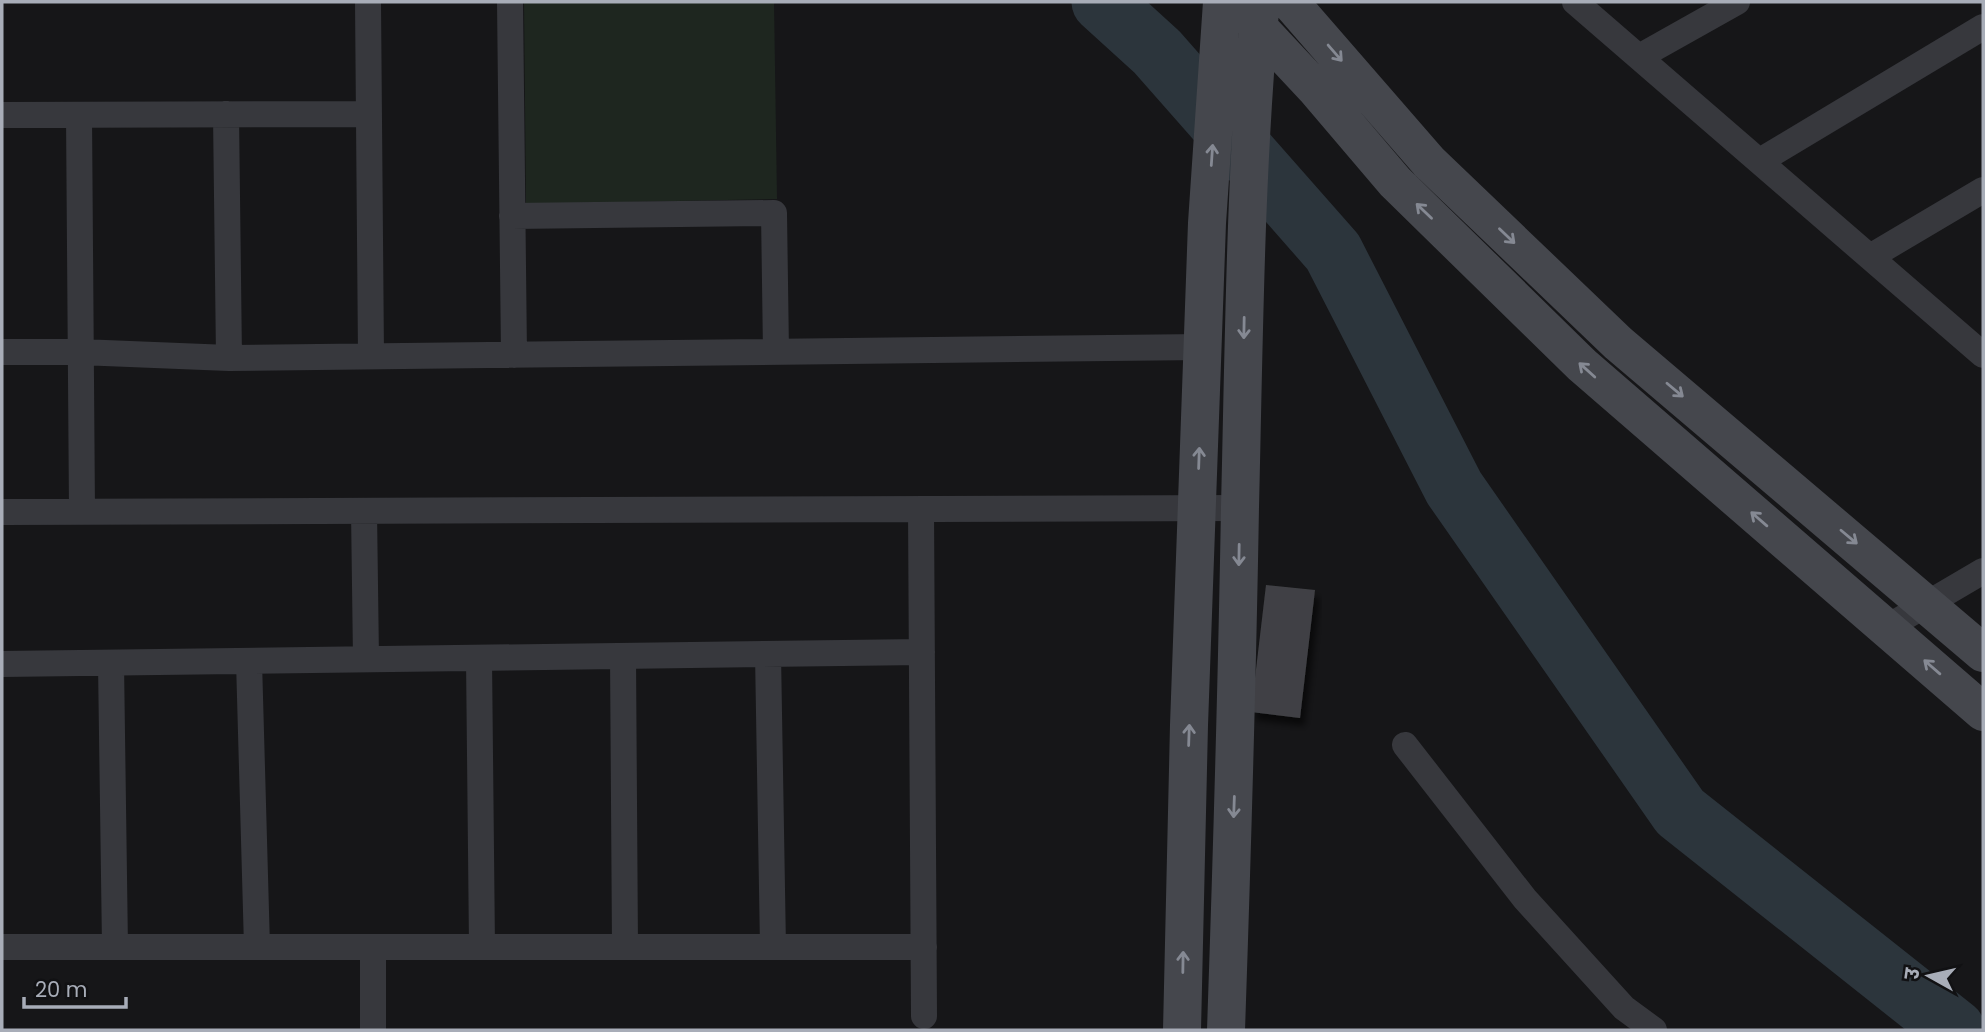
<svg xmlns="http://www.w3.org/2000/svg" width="1985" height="1032" font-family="Poppins,'Noto Sans Devanagari',sans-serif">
  <defs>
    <filter id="shadow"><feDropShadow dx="4.5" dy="8" stdDeviation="3.5" flood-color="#0009"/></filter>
  </defs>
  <rect width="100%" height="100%" fill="#161618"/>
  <path fill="#1e261f" d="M524 2H774L777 199 526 204Z"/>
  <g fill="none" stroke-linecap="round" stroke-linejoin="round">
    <path stroke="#2c353c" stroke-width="61" d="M1102 2 1157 52 1333 252 1454 488 1680 812 1955 1030"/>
  </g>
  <path fill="#404145" filter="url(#shadow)" d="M1266 585 1315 590 1300 718 1251 712Z"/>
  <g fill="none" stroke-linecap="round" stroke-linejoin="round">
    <path stroke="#37383d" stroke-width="26" d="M368 2 371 356
      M510 2 514 355
      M1575 2 1983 355
      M1639 57 1737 2
      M226 114 229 358
      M2 115 369 114
      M79 115 82 512
      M1760 161 1983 27
      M512 216 774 213 776 352
      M1870 257 1983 190
      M2 352H80L229 358 1203 347
      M921 509 924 1016
      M364 511 366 659
      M2 512 1240 508
      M1886 628 1983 571
      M768 654 773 947
      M623 656 625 947
      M479 658 482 947
      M249 661 257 947
      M111 663 115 947
      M2 664 922 652
      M1405 745 1525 899 1624 1008 1654 1030
      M2 947H924
      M373 947V1030"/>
    <path stroke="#45474d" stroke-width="38" d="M1240 2 1258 27 1315 88 1395 182 1582 365 1983 712
      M1290 2 1429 162 1618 343 1983 653
      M1182 1030 1189 725 1207 223 1222 2
      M1226 1030C1232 856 1237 682 1240 507 1244 342 1245 176 1260 11"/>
  </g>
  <defs><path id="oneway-shaft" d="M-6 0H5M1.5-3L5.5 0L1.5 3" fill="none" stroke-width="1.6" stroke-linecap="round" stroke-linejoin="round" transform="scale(1.75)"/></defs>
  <g stroke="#858993">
    <use href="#oneway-shaft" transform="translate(1335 53) rotate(49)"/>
    <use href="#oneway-shaft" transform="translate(1212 155) rotate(-86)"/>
    <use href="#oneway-shaft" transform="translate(1424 211) rotate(-136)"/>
    <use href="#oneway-shaft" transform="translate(1507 236) rotate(44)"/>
    <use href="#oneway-shaft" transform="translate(1244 328) rotate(91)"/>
    <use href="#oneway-shaft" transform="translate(1587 370) rotate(-138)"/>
    <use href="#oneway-shaft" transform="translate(1675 390) rotate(40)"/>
    <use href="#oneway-shaft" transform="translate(1199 458) rotate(-88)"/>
    <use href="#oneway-shaft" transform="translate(1759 519) rotate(-139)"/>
    <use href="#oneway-shaft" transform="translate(1849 537) rotate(40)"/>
    <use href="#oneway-shaft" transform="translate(1239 555) rotate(91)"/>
    <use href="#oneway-shaft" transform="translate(1932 667) rotate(-139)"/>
    <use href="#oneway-shaft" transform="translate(1189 735) rotate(-88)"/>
    <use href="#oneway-shaft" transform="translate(1234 807) rotate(92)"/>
    <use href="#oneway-shaft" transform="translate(1183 962) rotate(-89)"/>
  </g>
  <rect width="1985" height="1032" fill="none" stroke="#a8adb8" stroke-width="7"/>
  <g transform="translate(1929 976) rotate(278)" stroke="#111113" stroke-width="5" paint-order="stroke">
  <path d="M0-5L12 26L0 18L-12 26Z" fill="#a8adb8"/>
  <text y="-10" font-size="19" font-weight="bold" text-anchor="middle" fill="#a8adb8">उ</text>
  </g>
  <path d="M24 997v10h102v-10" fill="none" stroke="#a8adb8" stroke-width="3.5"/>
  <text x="35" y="997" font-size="21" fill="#a8adb8" stroke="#111113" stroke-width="5" paint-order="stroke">20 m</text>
</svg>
